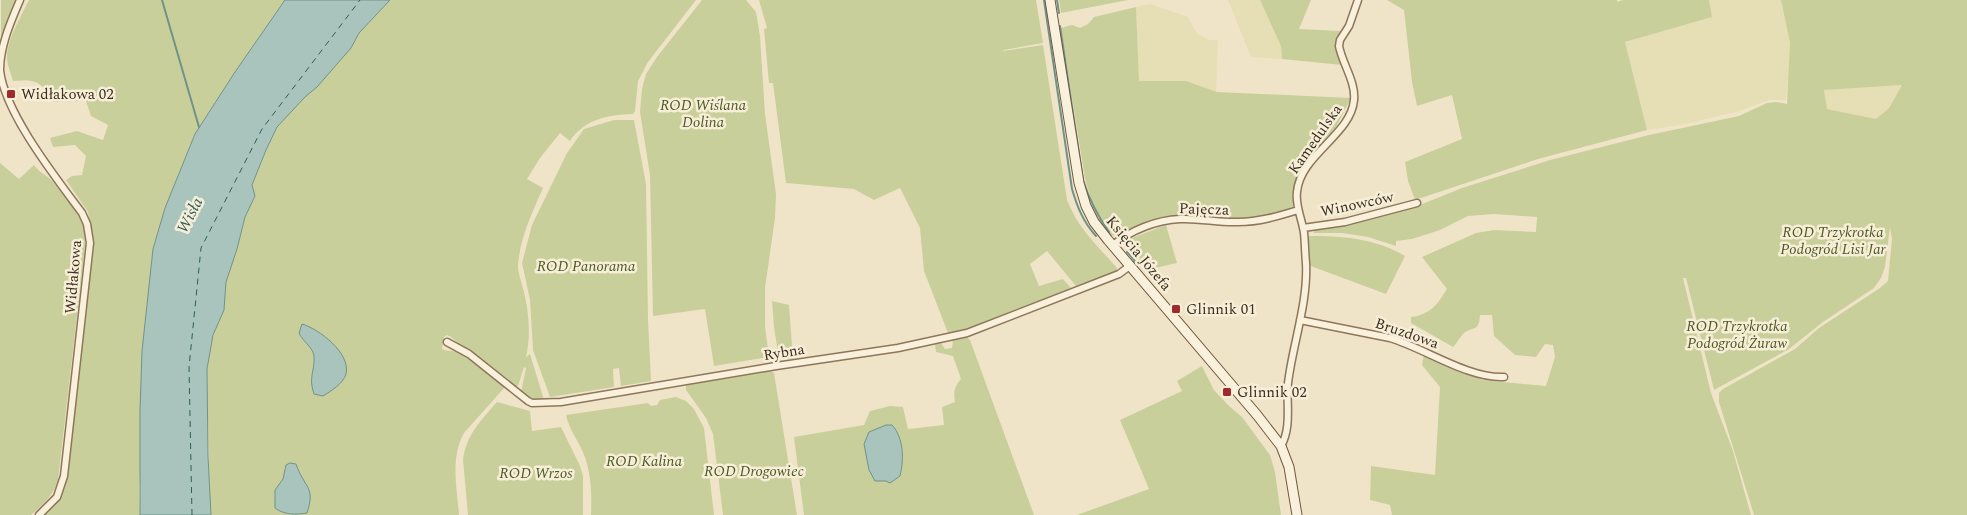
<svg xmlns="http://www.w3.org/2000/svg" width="1967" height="515" font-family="Spectral,serif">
  <rect width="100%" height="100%" fill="#f0e4c8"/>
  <path fill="#e6deb5" d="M1228 0H1260L1281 46 1282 59 1251 57Z
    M1709 0H1781L1790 43V61L1786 100H1769L1739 111 1681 125 1647 130 1625 42 1711 17Z
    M1150 4 1188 17 1197 34 1210 40H1218L1216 92 1186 81H1139L1136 7Z
    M1902 85 1889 108 1876 119 1826 109 1824 90Z"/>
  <path fill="#c9cf9b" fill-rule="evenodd" d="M1 0H16L1 40Z
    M29 0H285L235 72 195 134 165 208 153 249 139 490 140 515H44L62 496 67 476 92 238 88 212 66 180 72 176 82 175 86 156 75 145 53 147 50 138 77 131 103 140 108 125 91 116 86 101 53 102C41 81 37 79 13 81 11 73 7 65 7 57 7 40 21 16 29 0Z
    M390 0H696L648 62 638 81 635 111 633 114C607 115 585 119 570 141L560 133 540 158 527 179 543 188C532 213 520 238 518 265 518 274 522 283 524 292 529 312 531 337 526 357L530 354 544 400 528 398 521 392 526 368 524 367 518 386 512 387 451 337 447 335 444 337 442 349C449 352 454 350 461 353L505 387 464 433C450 458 457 488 459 515H210L207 369 213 335 219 321 226 282 237 249 245 217 254 197 252 185 266 150 277 127 353 43 359 33Z
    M702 0H746L756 12 760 36 765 114 776 194 775 218 765 288V326L769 357 714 366 705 309 653 316 650 175 640 112 642 89 646 74 657 57Z
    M759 0H1036L1043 43 1004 50 1003 51 1043 45 1067 200C1079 230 1097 245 1117 268V271L1076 286 1047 251 1030 264 1039 286 1063 279 1071 288 966 329 948 333 924 271 920 228 900 188 874 200 854 189 786 183 773 83H769L764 29 767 28Z
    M1059 0H1128L1061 13Z
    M1260 0H1311L1299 29 1340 31 1336 44 1342 65 1282 59 1281 46Z
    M1387 0H1617V2L1623 0H1709L1712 17 1625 42 1647 130 1538 159 1415 200 1408 181 1405 162 1462 139 1452 95 1417 106 1412 82 1404 10Z
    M1781 0H1967V515H1754L1719 402V393L1723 389 1795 349 1819 328 1880 288 1888 281 1892 239 1890 227 1885 267 1881 278 1874 288 1823 322 1789 349 1714 390 1686 278H1683L1711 393 1733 451 1751 515H1392L1390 505 1370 500 1371 466 1435 475 1440 387 1422 365 1424 354 1482 380 1546 386 1555 357 1553 345 1545 344 1536 357 1515 355 1494 336 1492 315H1480C1479 331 1475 326 1464 333 1460 337 1457 343 1453 347L1411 323V317C1431 314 1436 306 1447 289L1422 257 1476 233 1494 230 1536 232 1537 217 1494 214 1468 216 1440 230 1412 239 1396 241V246L1368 237 1342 233H1314V230L1357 222 1415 207 1462 188 1550 160 1649 135 1739 116 1767 103 1776 102 1787 104 1790 43ZM1902 85 1889 108 1876 119 1827 109 1824 90Z
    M1136 7 1139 81H1186L1217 92 1351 98 1335 129 1306 165 1294 187V206L1266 217 1240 219 1163 217 1140 224 1117 236 1110 235 1095 213 1085 179 1061 28 1072 25 1080 28 1088 24 1094 17Z
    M614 120H634L646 184 648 320 651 381 621 386 619 368 613 369 614 387 550 397 533 350 530 300 522 263 532 225 567 153 584 129Z
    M0 163 19 179 34 165C38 171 43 173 49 178 55 183 80 215 82 223 85 230 85 238 85 246L58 480C53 496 44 504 31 515H0Z
    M1166 225 1177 263 1146 270 1125 246 1132 238Z
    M1308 236C1342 236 1375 238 1405 256L1386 294 1308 265Z
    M772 301 789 305 793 359H788L787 356 779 358 774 327Z
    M967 337 970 340 1034 515H804L794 437 864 425 870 411 890 406 903 407 908 429 944 425 942 407 955 402C953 392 955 386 961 379L953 356 936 352 935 344 941 343 945 349 952 348 953 340Z
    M1202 366 1214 390 1229 406 1242 417 1270 455 1275 472 1281 515H1077L1149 489 1120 420 1182 391 1177 381Z
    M769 370 774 373 797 515H723L713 434 706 418 686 390V386L691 382Z
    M676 397 686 401 694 409 704 428 714 515H591C592 493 591 472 583 452 577 439 569 429 566 415L648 403 651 406 657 405 660 400Z
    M497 402 530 411 532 431 561 427 580 466 583 476V515H468L463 460C466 435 481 420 497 402Z"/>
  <path fill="#a9c4bc" stroke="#6f938a" d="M285 0H390L359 33 351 48 317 87 305 97 277 127 266 150 252 185 255 196 245 217 237 249 226 282 224 310 213 335 207 369 208 456 211 515H140V410L142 351 153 249 165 208 195 134 235 72Z
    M302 324C319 329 351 353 346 374 343 384 331 391 323 396L314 394C308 377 315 371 314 357 314 348 303 342 299 333Z
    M886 425H892C904 438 904 460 900 476L890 483 886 481H875L869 470 864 444 869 432Z
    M290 463 296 464C304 488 316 486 307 513 296 515 284 515 275 508V490L283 479 286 465Z"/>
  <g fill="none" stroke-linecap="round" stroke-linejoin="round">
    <path stroke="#6f938a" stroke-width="2" d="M162 0 199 127
      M1044 0 1072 189C1077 206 1083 222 1096 236
      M1057 0 1059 13
      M1060 26 1083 180C1089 199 1097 215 1109 232
      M1127 252 1136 262"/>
    <path stroke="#2f5d5a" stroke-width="1" stroke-dasharray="6 5" stroke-linecap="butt" d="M192 515 189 367 201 248 262 129 360 0"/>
    <g stroke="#8d765c" stroke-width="9">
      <path id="street" d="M20 0C11 21 0 46 0 70 4 112 56 178 82 213L87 224 90 243 64 476 57 497 39 515
        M1303 228 1345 222 1417 203
        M1113 245C1131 230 1157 220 1180 219 1200 218 1219 223 1238 222 1259 222 1279 216 1298 210
        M1300 320 1390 338C1424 348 1469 379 1504 377
        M447 342 469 354 528 401 532 403 561 402 776 366 898 348 967 333 1119 274 1131 265
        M1281 446C1292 427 1286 403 1288 383 1293 343 1308 303 1306 263 1305 253 1305 242 1304 233 1302 219 1295 205 1297 192 1300 155 1351 135 1354 100 1356 82 1342 63 1339 46L1340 40 1349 26 1358 0"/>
    </g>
    <g stroke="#6f573f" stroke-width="11">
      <path id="secondary" d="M1050 0 1079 183 1086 206 1094 222 1108 240 1257 415 1281 446 1289 467 1297 515"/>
    </g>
    <use href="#street" stroke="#faf1dc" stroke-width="6"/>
    <use href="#secondary" stroke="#faf1dc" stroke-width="9"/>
  </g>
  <g fill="#9e2a2b" stroke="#f7eed8" stroke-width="2">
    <rect x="6" y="89" width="10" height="10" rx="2.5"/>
    <rect x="1171" y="304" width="10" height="10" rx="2.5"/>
    <rect x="1222" y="387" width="10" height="10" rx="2.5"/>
  </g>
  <g text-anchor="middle" stroke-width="5" stroke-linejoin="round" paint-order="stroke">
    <g font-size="15" fill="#3d2e20" stroke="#f7eed8" text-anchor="start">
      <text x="21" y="99">Widłakowa 02</text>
      <text x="1186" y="314">Glinnik 01</text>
      <text x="1237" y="397">Glinnik 02</text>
    </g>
    <g font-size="15" font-style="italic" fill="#4d5a26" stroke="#f7eed8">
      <text x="703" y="110">ROD Wiślana<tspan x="703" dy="17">Dolina</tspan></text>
      <text x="1833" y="237">ROD Trzykrotka<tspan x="1833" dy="17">Podogród Lisi Jar</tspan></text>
      <text x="586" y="271">ROD Panorama</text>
      <text x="1737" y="331">ROD Trzykrotka<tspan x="1737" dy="17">Podogród Żuraw</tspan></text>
      <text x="644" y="466">ROD Kalina</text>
      <text x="754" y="476">ROD Drogowiec</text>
      <text x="536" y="478">ROD Wrzos</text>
    </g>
    <g font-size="15" fill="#3d2e20" stroke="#f7eed8">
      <text transform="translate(1315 139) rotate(-55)" y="5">Kamedulska</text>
      <text transform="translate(1357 204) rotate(-12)" y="5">Winowców</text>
      <text transform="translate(1204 209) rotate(2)" y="5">Pajęcza</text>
      <text transform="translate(1139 253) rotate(50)" y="5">Księcia Józefa</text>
      <text transform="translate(73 277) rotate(-85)" y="5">Widłakowa</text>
      <text transform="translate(1407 333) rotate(19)" y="5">Bruzdowa</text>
      <text transform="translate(784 352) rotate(-9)" y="5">Rybna</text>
    </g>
    <g font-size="16" font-style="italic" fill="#2f5d5a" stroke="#f7eed8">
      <text transform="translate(189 215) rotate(-63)" y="6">Wisła</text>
    </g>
  </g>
</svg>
